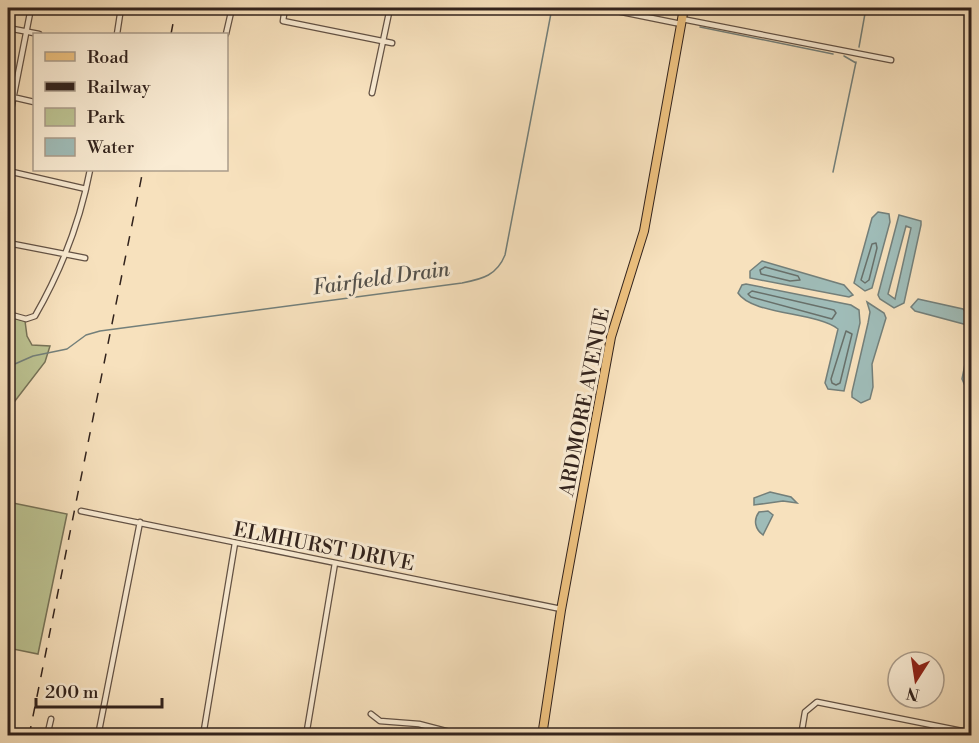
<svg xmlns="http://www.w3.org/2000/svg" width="979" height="743" font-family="'Libre Bodoni',serif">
  <rect width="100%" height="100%" fill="#f7e1bd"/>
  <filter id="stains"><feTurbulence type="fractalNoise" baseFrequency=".00333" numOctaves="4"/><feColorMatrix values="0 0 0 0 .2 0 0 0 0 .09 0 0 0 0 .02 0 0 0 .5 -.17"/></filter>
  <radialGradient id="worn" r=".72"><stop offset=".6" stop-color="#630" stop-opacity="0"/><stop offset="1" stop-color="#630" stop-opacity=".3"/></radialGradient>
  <path fill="#bcc392" stroke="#777358" stroke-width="1.5" d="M8 316 25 321 27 336 32 345 50 346 45 362 8 410Z
    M8 502 67 514 38 654 8 648Z"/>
  <path fill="#9fbcb8" stroke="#737f7a" stroke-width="1.5" fill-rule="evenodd" d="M878 212 889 214 890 222 872 288 865 291 854 283 872 218Z
    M899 215 921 221V225L904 303 894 308 880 299 878 295ZM906 226 911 228 895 299 888 294Z
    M762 261 844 285 853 295 849 297 750 278V271Z
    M746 284 851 305 859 310 860 323 844 391 828 389 825 383 838 329C817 312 752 315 738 293L742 285Z
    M918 299 963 309 971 318V326L915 311 911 307Z
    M867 302 884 313 886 318 872 364 873 387 870 399 861 403 852 397V392L868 323 870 312Z
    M971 334 966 388 962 379Z
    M770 492 791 497 797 503 783 501 754 505V498Z
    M768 511 773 515 763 535C755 529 753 520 759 512Z"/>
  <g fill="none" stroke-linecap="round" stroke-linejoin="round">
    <path stroke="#68706a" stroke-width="1.5" d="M876 243 877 248 869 280 865 283 861 280 872 244Z
      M765 267 798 276 800 280 790 281 761 274 760 270Z
      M752 291 834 310 836 313 832 319 751 297 748 294Z
      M846 331 852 334 840 383 836 385 832 383 831 379Z"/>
    <path stroke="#737f7a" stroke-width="1.5" d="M700 27 833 54
      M859 47 866 8
      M844 56 856 63
      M833 172 856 62
      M8 367 33 356 67 349 86 335 100 331 462 283C483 279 497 275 505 255L552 8"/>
    <g stroke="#635245" stroke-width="7">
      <path id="street" d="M285 8 283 21 392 43
        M602 8 681 24
        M682 19 891 60
        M8 28 39 34
        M117 34 121 8
        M226 34 232 8
        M372 93 390 8
        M8 96 34 102
        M8 125 31 8
        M8 171 86 189
        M8 243 85 258
        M8 314 26 319 35 316C62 269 80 222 90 170
        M81 511 561 609
        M371 714 380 721 419 724 465 736
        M47 736 51 719
        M98 736 140 522
        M203 736 235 543
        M306 736 335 563
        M801 736 805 712 817 702 972 733"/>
    </g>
    <g stroke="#32231d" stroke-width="10">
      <path id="primary" d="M542 736 561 610 611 337 644 231 684 8"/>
    </g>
    <use href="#street" stroke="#faecd4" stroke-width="4.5"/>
    <use href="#primary" stroke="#ecc07e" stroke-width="8"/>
    <path stroke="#32231d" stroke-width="1.5" stroke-dasharray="10 10" stroke-linecap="butt" d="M171 34 176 8
      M29 736 143 170"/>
  </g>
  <g text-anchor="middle" stroke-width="6" stroke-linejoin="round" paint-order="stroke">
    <g font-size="20" fill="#32231d" stroke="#faecd4">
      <text transform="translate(584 402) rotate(-79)" y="7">ARDMORE AVENUE</text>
      <text transform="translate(324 546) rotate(11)" y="7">ELMHURST DRIVE</text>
    </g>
    <g font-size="21" font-style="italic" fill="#53514c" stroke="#faecd4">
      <text transform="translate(381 278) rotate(-8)" y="7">Fairfield Drain</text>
    </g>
  </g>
  <rect width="979" height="743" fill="none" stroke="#f7e1bd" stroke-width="30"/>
  <rect x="9" y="9" width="961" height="725" fill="none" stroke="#32231d" stroke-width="3"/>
  <rect x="15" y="15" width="949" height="713" fill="none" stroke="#32231d" stroke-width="1.5"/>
  <rect x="33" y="33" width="195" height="138" fill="#faecd4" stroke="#aa9c8b" stroke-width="1.5"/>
  <rect x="45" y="52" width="30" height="9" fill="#ecc07e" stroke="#aa9c8b" stroke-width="1.5"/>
  <text x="87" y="63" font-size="18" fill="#32231d">Road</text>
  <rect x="45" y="82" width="30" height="9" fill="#32231d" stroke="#aa9c8b" stroke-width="1.5"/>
  <text x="87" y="93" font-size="18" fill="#32231d">Railway</text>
  <rect x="45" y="108" width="30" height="18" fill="#bcc392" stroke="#aa9c8b" stroke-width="1.5"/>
  <text x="87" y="123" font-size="18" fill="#32231d">Park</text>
  <rect x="45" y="138" width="30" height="18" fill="#9fbcb8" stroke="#aa9c8b" stroke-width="1.5"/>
  <text x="87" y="153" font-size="18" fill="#32231d">Water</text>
  <g transform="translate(916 680) rotate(192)"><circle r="28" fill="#faecd4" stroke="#aa9c8b" stroke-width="1.5"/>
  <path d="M0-4.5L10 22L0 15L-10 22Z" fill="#8f2418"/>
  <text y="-9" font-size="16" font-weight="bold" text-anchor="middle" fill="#32231d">N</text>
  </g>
  <path d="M36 698v9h126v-9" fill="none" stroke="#32231d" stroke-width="3"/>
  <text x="45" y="698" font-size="18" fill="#32231d" stroke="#faecd4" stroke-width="4.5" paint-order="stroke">200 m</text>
  <rect width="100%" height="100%" filter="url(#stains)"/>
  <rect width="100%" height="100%" fill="url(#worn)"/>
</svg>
